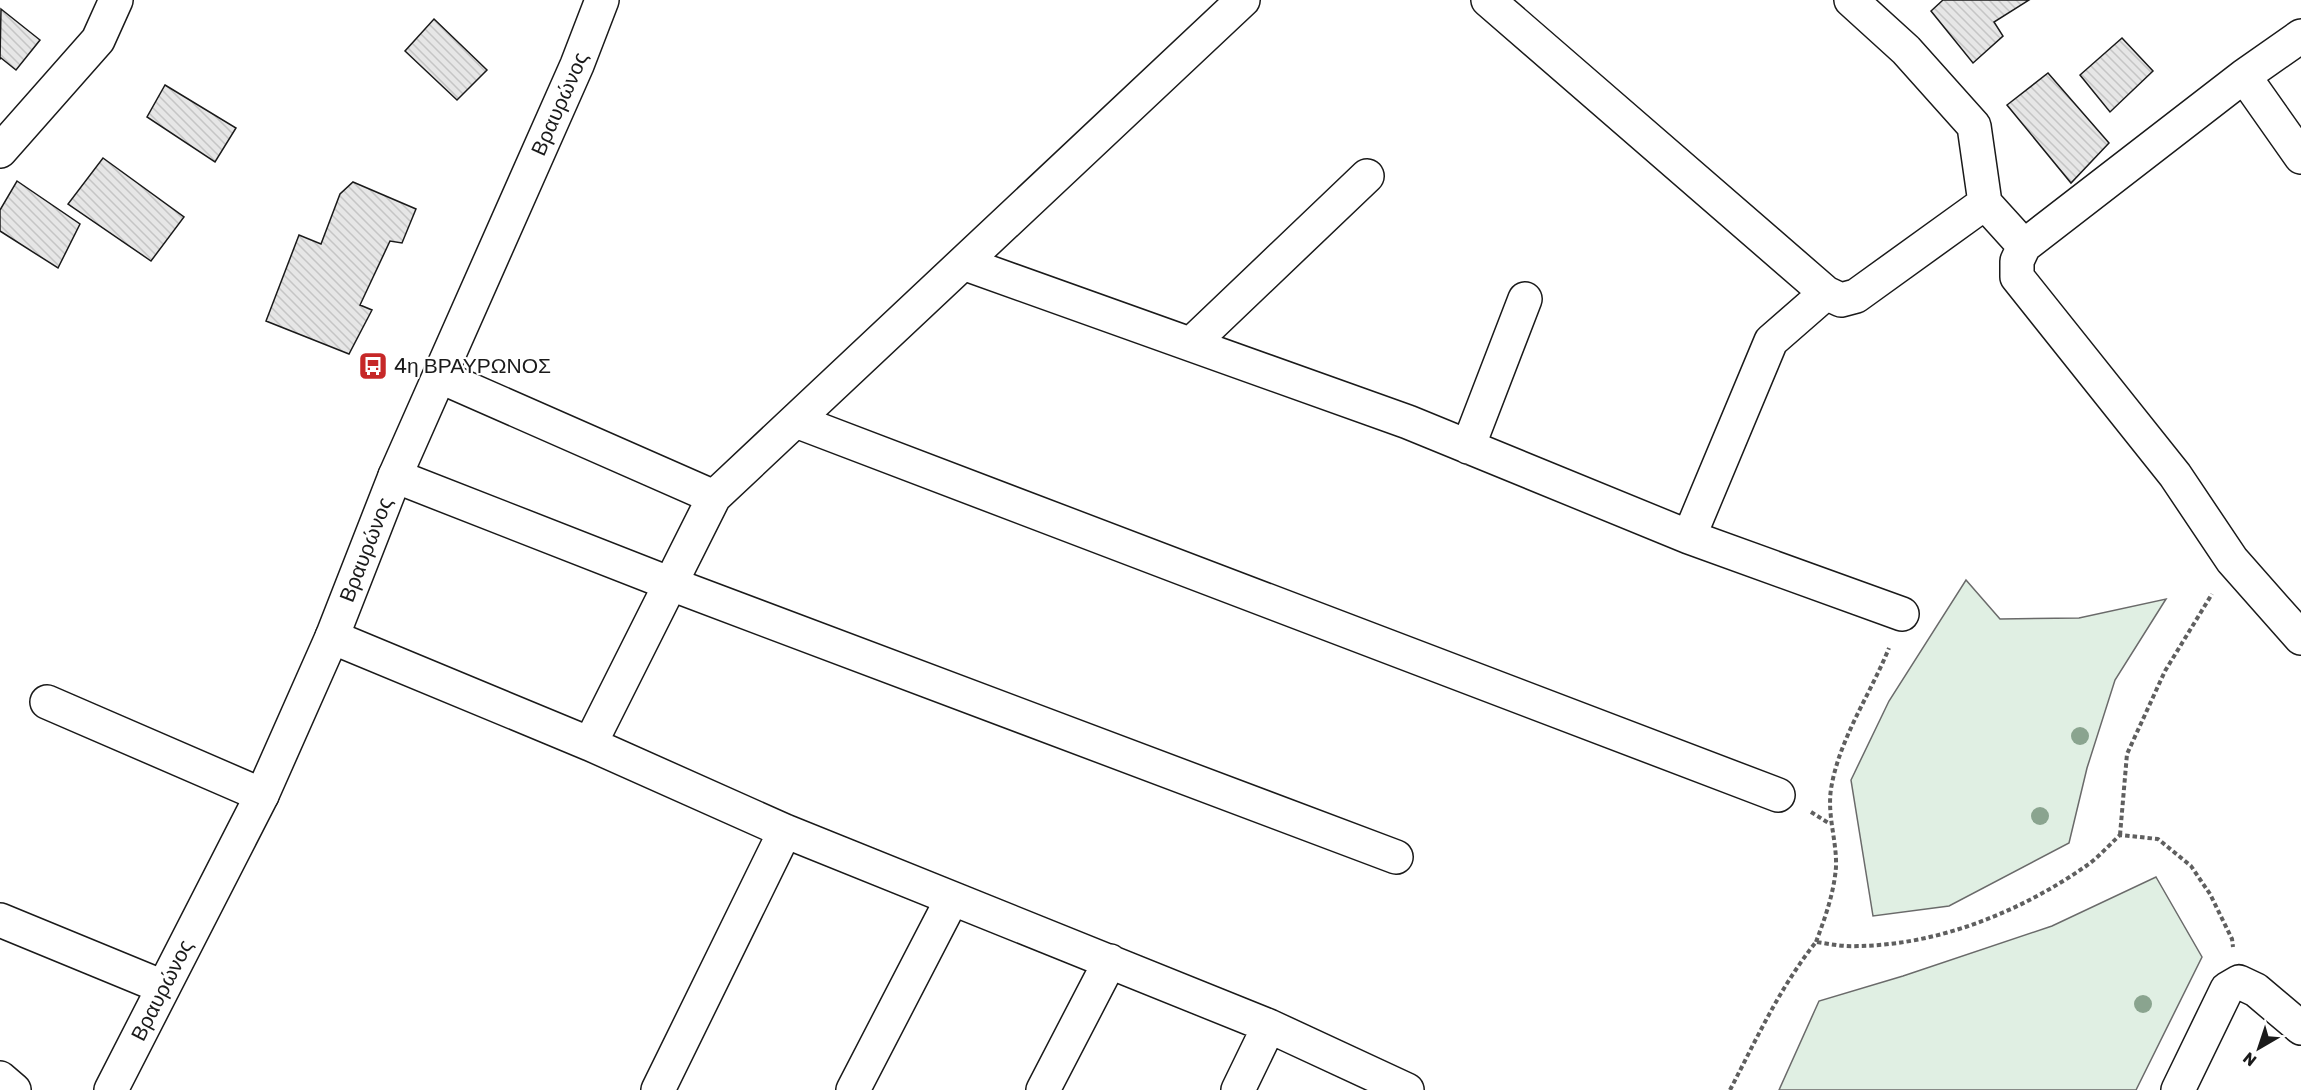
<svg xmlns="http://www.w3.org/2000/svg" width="2301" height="1090" font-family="Rubik,sans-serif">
  <defs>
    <pattern id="building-back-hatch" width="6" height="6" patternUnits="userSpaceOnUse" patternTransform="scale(1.5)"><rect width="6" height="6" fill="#e6e6e6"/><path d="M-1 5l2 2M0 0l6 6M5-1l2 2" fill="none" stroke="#c5c5c5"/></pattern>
  </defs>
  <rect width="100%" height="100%" fill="#fff"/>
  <path fill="#e0efe3" stroke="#6a6a6a" stroke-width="1.5" d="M1966 580 2000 619 2079 618 2166 599 2115 680 2087 768 2069 843 1949 906 1873 916 1851 780 1889 701Z
    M2156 877 2202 957 2136 1090H1779L1819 1001 1903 976 2052 926Z"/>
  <path fill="url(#building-back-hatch)" stroke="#1a1a1a" stroke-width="1.5" d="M1943 0H2029L1994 22 2003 36 1973 63 1931 11Z
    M1 9 40 40 16 70 1 58 0 59Z
    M434 19 487 70 457 100 405 51Z
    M2122 38 2153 71 2110 112 2080 75Z
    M2048 73 2109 143 2071 183 2007 105Z
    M165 85 236 128 215 162 147 117Z
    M103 158 184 217 151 261 68 204Z
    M17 181 80 224 58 268 0 231V210Z
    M353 182 416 209 402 243 390 241 360 305 372 310 349 354 266 321 299 235 321 244 340 194Z"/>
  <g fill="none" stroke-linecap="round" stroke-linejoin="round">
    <g stroke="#1a1a1a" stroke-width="36">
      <path id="minor" d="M1488 0 1826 293 1841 300 1856 296 1985 203
        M1851 0 1906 50 1974 126 1985 203 2024 246 2244 76 2301 36
        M2244 76 2301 157
        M0 151 98 40 116 0
        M2024 246 2017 261V277L2175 475 2232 560 2301 638
        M963 263 1408 422 1689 537 1902 614
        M1191 344 1367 176
        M441 377 714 497
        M796 421 1778 795
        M1468 447 1525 299
        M395 476 671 584 1396 857
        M1689 537 1771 341 1826 293
        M332 637 590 744 785 831 1269 1026 1407 1090
        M47 702 262 795
        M590 744 714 497 1243 0
        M0 920 163 987
        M0 1078 14 1090
        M658 1090 785 831
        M853 1090 952 899
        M1043 1090 1110 961
        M1238 1090 1269 1026
        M2178 1090 2227 989 2239 982 2256 990 2301 1028"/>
    </g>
    <g stroke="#1a1a1a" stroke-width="36">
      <g id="secondary">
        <path id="s1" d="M111 1090 262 795 332 637 395 476 577 65 602 0"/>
      </g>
    </g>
    <path stroke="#5f5f5f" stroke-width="4" stroke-dasharray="4.5 3" stroke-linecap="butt" d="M1811 812 1830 824
      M2120 835 2127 754 2165 671 2212 594
      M1816 942C1825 918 1834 893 1836 867 1837 841 1827 816 1831 789 1839 739 1870 695 1889 648
      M1730 1090C1756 1040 1780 987 1816 942 1830 944 1844 947 1858 946 1938 945 2020 912 2086 866 2098 858 2109 845 2120 835L2158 839 2191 866 2210 894 2232 939 2233 947"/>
    <use href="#minor" stroke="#fff" stroke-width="33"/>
    <use href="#secondary" stroke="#fff" stroke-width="33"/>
  </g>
  <g fill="#8aa48f">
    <circle cx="2080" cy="736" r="9"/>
    <circle cx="2040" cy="816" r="9"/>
    <circle cx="2143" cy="1004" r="9"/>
  </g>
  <defs>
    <g id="bus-square" transform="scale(1.5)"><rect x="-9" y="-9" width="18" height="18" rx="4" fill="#c62828" stroke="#fff"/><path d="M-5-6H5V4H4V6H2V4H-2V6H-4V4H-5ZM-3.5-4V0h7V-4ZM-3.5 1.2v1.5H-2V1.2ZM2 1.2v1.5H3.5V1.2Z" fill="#fff"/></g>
  </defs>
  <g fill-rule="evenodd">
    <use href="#bus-square" x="373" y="366"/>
  </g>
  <g text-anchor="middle" stroke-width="4.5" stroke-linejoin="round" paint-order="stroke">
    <g font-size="21" fill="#1a1a1a" stroke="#fff">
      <text dy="7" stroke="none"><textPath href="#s1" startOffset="1084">Βραυρώνος</textPath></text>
      <text dy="7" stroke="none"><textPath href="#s1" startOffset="598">Βραυρώνος</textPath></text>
      <text dy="7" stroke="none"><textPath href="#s1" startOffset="112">Βραυρώνος</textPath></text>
    </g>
    <g font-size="21" fill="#1a1a1a" stroke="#fff" text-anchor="start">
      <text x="394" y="373">4η ΒΡΑΥΡΩΝΟΣ</text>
    </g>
  </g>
  <g transform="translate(2259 1048) rotate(219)" stroke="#ffffff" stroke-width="4.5" paint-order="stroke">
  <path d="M0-4.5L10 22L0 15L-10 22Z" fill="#1a1a1a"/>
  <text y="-9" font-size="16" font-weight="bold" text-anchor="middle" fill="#1a1a1a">N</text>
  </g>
</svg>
